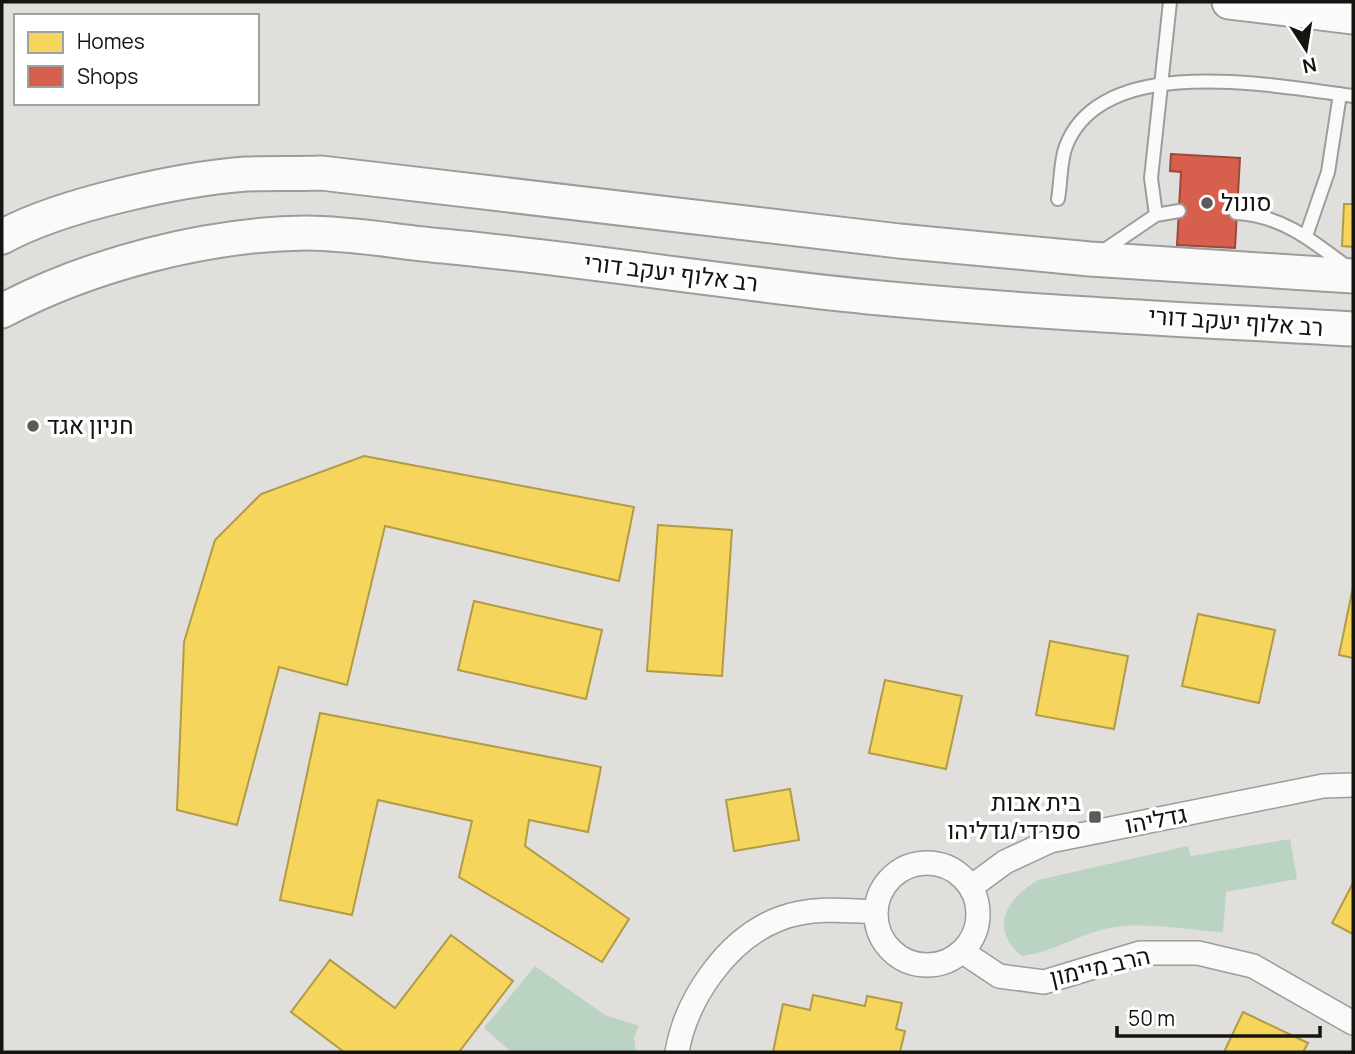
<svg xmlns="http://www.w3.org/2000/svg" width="1355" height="1054" font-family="Manrope,Heebo,sans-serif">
  <rect width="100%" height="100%" fill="#e1dfdb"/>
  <path fill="#bad3c3" d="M1290 839 1297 879 1226 892 1223 932C1191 930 1146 922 1115 927 1082 932 1054 952 1022 956 988 928 1007 899 1038 880L1188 846 1191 856Z
    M535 966 605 1015 639 1026 634 1037 636 1052H511L484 1028Z"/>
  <path fill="#f6d55c" stroke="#b29b46" stroke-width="2" d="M1344 204H1353V247L1342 246Z
    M364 456 634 507 619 581 385 526 347 685 279 667 237 825 177 810 184 642 215 540 261 494Z
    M658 525 732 530 722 676 647 671Z
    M1353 587V658L1339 655Z
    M474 601 602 630 586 699 458 670Z
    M1198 614 1275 630 1259 703 1182 686Z
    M1050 641 1128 656 1114 729 1036 715Z
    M885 680 962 696 946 769 869 753Z
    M320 713 601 767 588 832 529 820 525 846 629 919 602 962 459 877 472 821 378 800 352 915 280 900Z
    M790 789 799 840 734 851 726 800Z
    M1353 883V934L1332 923Z
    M451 935 513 981 459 1052H344L291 1012 330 960 395 1008Z
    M813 995 865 1006 867 996 902 1003 896 1029 905 1031 900 1052H773L783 1004 810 1010Z
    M1243 1012 1308 1043 1303 1052H1224Z"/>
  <path fill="#d6604d" stroke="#9c493b" stroke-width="2" d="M1171 154 1240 158 1235 248 1177 245 1181 172 1170 171Z"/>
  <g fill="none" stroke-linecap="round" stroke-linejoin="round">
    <g stroke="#9e9c9a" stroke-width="16">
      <path id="service" d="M1058 199C1061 183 1060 161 1066 146 1103 51 1275 86 1353 96
        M1236 213C1281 215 1313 241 1347 267
        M1156 215 1151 178 1170 2
        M1306 236 1328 172 1340 94
        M1103 251 1156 215 1179 211"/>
    </g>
    <g stroke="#9e9c9a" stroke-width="26">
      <path id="minor" d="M876 914a51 51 0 1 1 102 0a51 51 0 1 1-102 0Z
        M971 887 1005 862 1050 841 1323 786 1353 785
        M963 952 999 976 1044 982 1140 953H1198L1253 966 1353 1023
        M677 1052C686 999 727 939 779 919 809 907 845 910 876 912"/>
    </g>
    <g stroke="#9e9c9a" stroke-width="37">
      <path id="secondary" d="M1229 2 1353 17
        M2 237C60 205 179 179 246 174 271 173 296 174 321 173L899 241 1090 259 1353 276
        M2 311C89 265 206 234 306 233 351 233 398 242 443 246 589 260 734 284 880 298 1037 313 1196 320 1353 329"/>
    </g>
    <use href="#service" stroke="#fafafa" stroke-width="12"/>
    <use href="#minor" stroke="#fafafa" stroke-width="23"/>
    <use href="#secondary" stroke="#fafafa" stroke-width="33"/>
  </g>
  <g fill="#5c5b58" stroke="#fff" stroke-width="2.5">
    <circle cx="1207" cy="203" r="7"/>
    <circle cx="33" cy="426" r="7"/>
    <rect x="1088" y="810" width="14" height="14" rx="3.5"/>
  </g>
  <g text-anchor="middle" stroke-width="7" stroke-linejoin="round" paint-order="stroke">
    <g font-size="24" fill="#151411" stroke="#fff" text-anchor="start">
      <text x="1221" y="211">סונול</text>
      <text x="47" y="434">חניון אגד</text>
      <text x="1081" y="811" text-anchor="end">בית אבות<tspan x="1081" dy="28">ספרדי/גדליהו</tspan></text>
    </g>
    <g font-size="24" fill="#151411" stroke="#fff">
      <text transform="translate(671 273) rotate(7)" y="8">רב אלוף יעקב דורי</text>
      <text transform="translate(1236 322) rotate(4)" y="8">רב אלוף יעקב דורי</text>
      <text transform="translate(1156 820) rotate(-11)" y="8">גדליהו</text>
      <text transform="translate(1100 967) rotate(-13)" y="8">הרב מיימון</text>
    </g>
  </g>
  <rect width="1355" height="1054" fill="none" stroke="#151411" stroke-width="7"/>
  <rect x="14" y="14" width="245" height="91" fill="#ffffff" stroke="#a1a1a0" stroke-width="2"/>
  <rect x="28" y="32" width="35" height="21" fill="#f6d55c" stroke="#a1a1a0" stroke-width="2"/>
  <text x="77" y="49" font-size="21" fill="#151411">Homes</text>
  <rect x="28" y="66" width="35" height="21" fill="#d6604d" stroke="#a1a1a0" stroke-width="2"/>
  <text x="77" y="84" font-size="21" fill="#151411">Shops</text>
  <g transform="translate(1306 49) rotate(168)" stroke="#ffffff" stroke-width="5" paint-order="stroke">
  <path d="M0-5L12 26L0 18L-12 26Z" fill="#151411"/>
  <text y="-10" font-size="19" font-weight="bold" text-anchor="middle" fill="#151411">N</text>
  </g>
  <path d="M1117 1026v10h203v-10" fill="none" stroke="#151411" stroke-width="3.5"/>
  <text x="1128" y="1026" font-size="21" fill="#151411" stroke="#ffffff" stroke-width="5" paint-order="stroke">50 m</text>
</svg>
